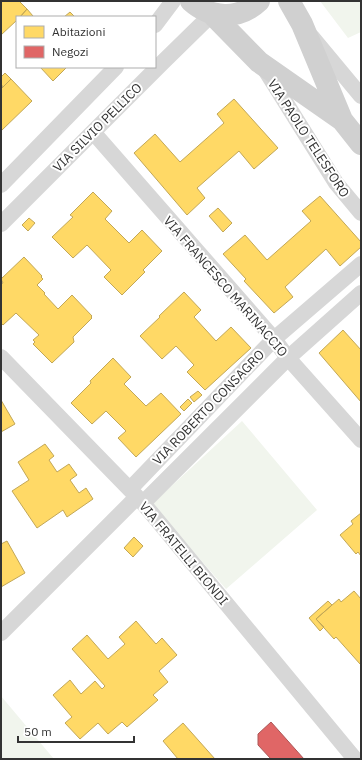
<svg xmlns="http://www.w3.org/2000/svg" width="362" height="760" font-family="'IBM Plex Sans',sans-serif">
  <rect width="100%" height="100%" fill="#fff"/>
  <path fill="#f1f5ed" d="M320 1H361V32L348 38Z
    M242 421 317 510 226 589 152 504Z
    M1 696 54 759H1Z"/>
  <path fill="#ffd966" stroke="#c2a757" d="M1 1H19L27 9 20 17H17V20L1 35Z
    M27 9 33 16 32 17H20Z
    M70 12 75 17H64Z
    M40 67H67L53 81Z
    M5 73 11 79 3 87 1 84V77Z
    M11 79 32 101 1 131V89Z
    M234 99 278 148 254 169 239 151 197 188 205 198 187 215 134 153 155 134 180 162 224 123 217 114Z
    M93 192 112 211 105 219 129 243 142 230 162 251 143 270 145 272 122 295 104 277 111 270 87 245 73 258 52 237 73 217 70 215Z
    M320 196 361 242V247L340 266 326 249 285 287 293 297 274 313 244 281 246 279 223 254 245 235 267 260 311 221 302 211Z
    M218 208 232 223 223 232 209 216Z
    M29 218 35 223 28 231 22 225Z
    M24 257 42 276 41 277 43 279 37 285 45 293 44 294 58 309 72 295 92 316 91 317 92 318 73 337 74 342 52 363 33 344 35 342 33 340 39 335 16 313 3 325 1 323V284L3 283 1 279Z
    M184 292 201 310 194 317 216 341 231 327 251 348 205 390 187 372 194 365 176 346 162 359 140 336 160 317 159 316Z
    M343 330 361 350V402L319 353Z
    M113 358 131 377 124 384 146 406 161 393 181 414 136 457 118 438 126 431 106 411 92 424 71 403 91 383 90 381Z
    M198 391 202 395 194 402 190 397Z
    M188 399 192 403 184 411 180 407Z
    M1 400 15 424 1 432Z
    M45 444 54 456 49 460 57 472 69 464 77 475 70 480 79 493 86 488 93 499 67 517 63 510 37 528 12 491 29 480 18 462Z
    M361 513V556L358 552 356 554 340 535 353 524 351 521Z
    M134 537 143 546 133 557 124 548Z
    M7 541 25 573 1 587V544Z
    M354 591 361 599V663L360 664 336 637 334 639 316 619 339 599 341 602Z
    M328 601 332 605 316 619 324 627 320 631 309 618Z
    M136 621 156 644 162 638 177 655 159 671 168 682 153 695 158 700 127 727 122 722 108 734 98 723 80 739 65 723 72 717 53 695 70 680 81 694 95 681 102 689 105 686 72 649 87 635 108 659 125 644 119 637Z
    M183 723 215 759H178L163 741Z"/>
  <path fill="#e06666" stroke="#ac5757" d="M271 722 304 759H271L258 745V734Z"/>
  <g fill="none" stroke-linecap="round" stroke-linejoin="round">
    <path stroke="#d7d7d7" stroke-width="16" d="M155 25 173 1
      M312 37 361 96
      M264 68 336 183 361 213
      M93 132 274 339 288 358 361 440
      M1 185 116 67
      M1 224 164 61 212 14
      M1 357 143 503 355 759
      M130 489 274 339 361 264
      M143 503 288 358 361 293
      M1 633 137 497"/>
    <path stroke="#d0d0d0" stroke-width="22" d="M191 1C211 19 239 20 259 1
      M289 1 302 24 342 120 361 144
      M212 14 259 62 342 120"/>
  </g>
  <g text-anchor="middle" stroke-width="4" stroke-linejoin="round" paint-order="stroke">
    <g font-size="13" fill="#333" stroke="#fff">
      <text transform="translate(97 127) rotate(-45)" y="5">VIA SILVIO PELLICO</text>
      <text transform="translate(309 138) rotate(57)" y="5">VIA PAOLO TELESFORO</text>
      <text transform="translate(226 286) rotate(49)" y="5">VIA FRANCESCO MARINACCIO</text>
      <text transform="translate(208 407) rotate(-46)" y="5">VIA ROBERTO CONSAGRO</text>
      <text transform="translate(184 553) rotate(50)" y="5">VIA FRATELLI BIONDI</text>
    </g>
  </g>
  <rect width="362" height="760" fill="none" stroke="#333333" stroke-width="4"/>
  <rect x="16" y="16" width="140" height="52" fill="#ffffff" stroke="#adadad"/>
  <rect x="24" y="26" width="20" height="12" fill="#ffd966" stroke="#adadad"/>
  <text x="52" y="36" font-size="12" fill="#333333">Abitazioni</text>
  <rect x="24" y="46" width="20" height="12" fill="#e06666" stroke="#adadad"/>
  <text x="52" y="56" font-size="12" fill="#333333">Negozi</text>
  <path d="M18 736v6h116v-6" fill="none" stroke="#333333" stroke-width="2"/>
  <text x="24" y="736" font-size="12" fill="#333333" stroke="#ffffff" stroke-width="3" paint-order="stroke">50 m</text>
</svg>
